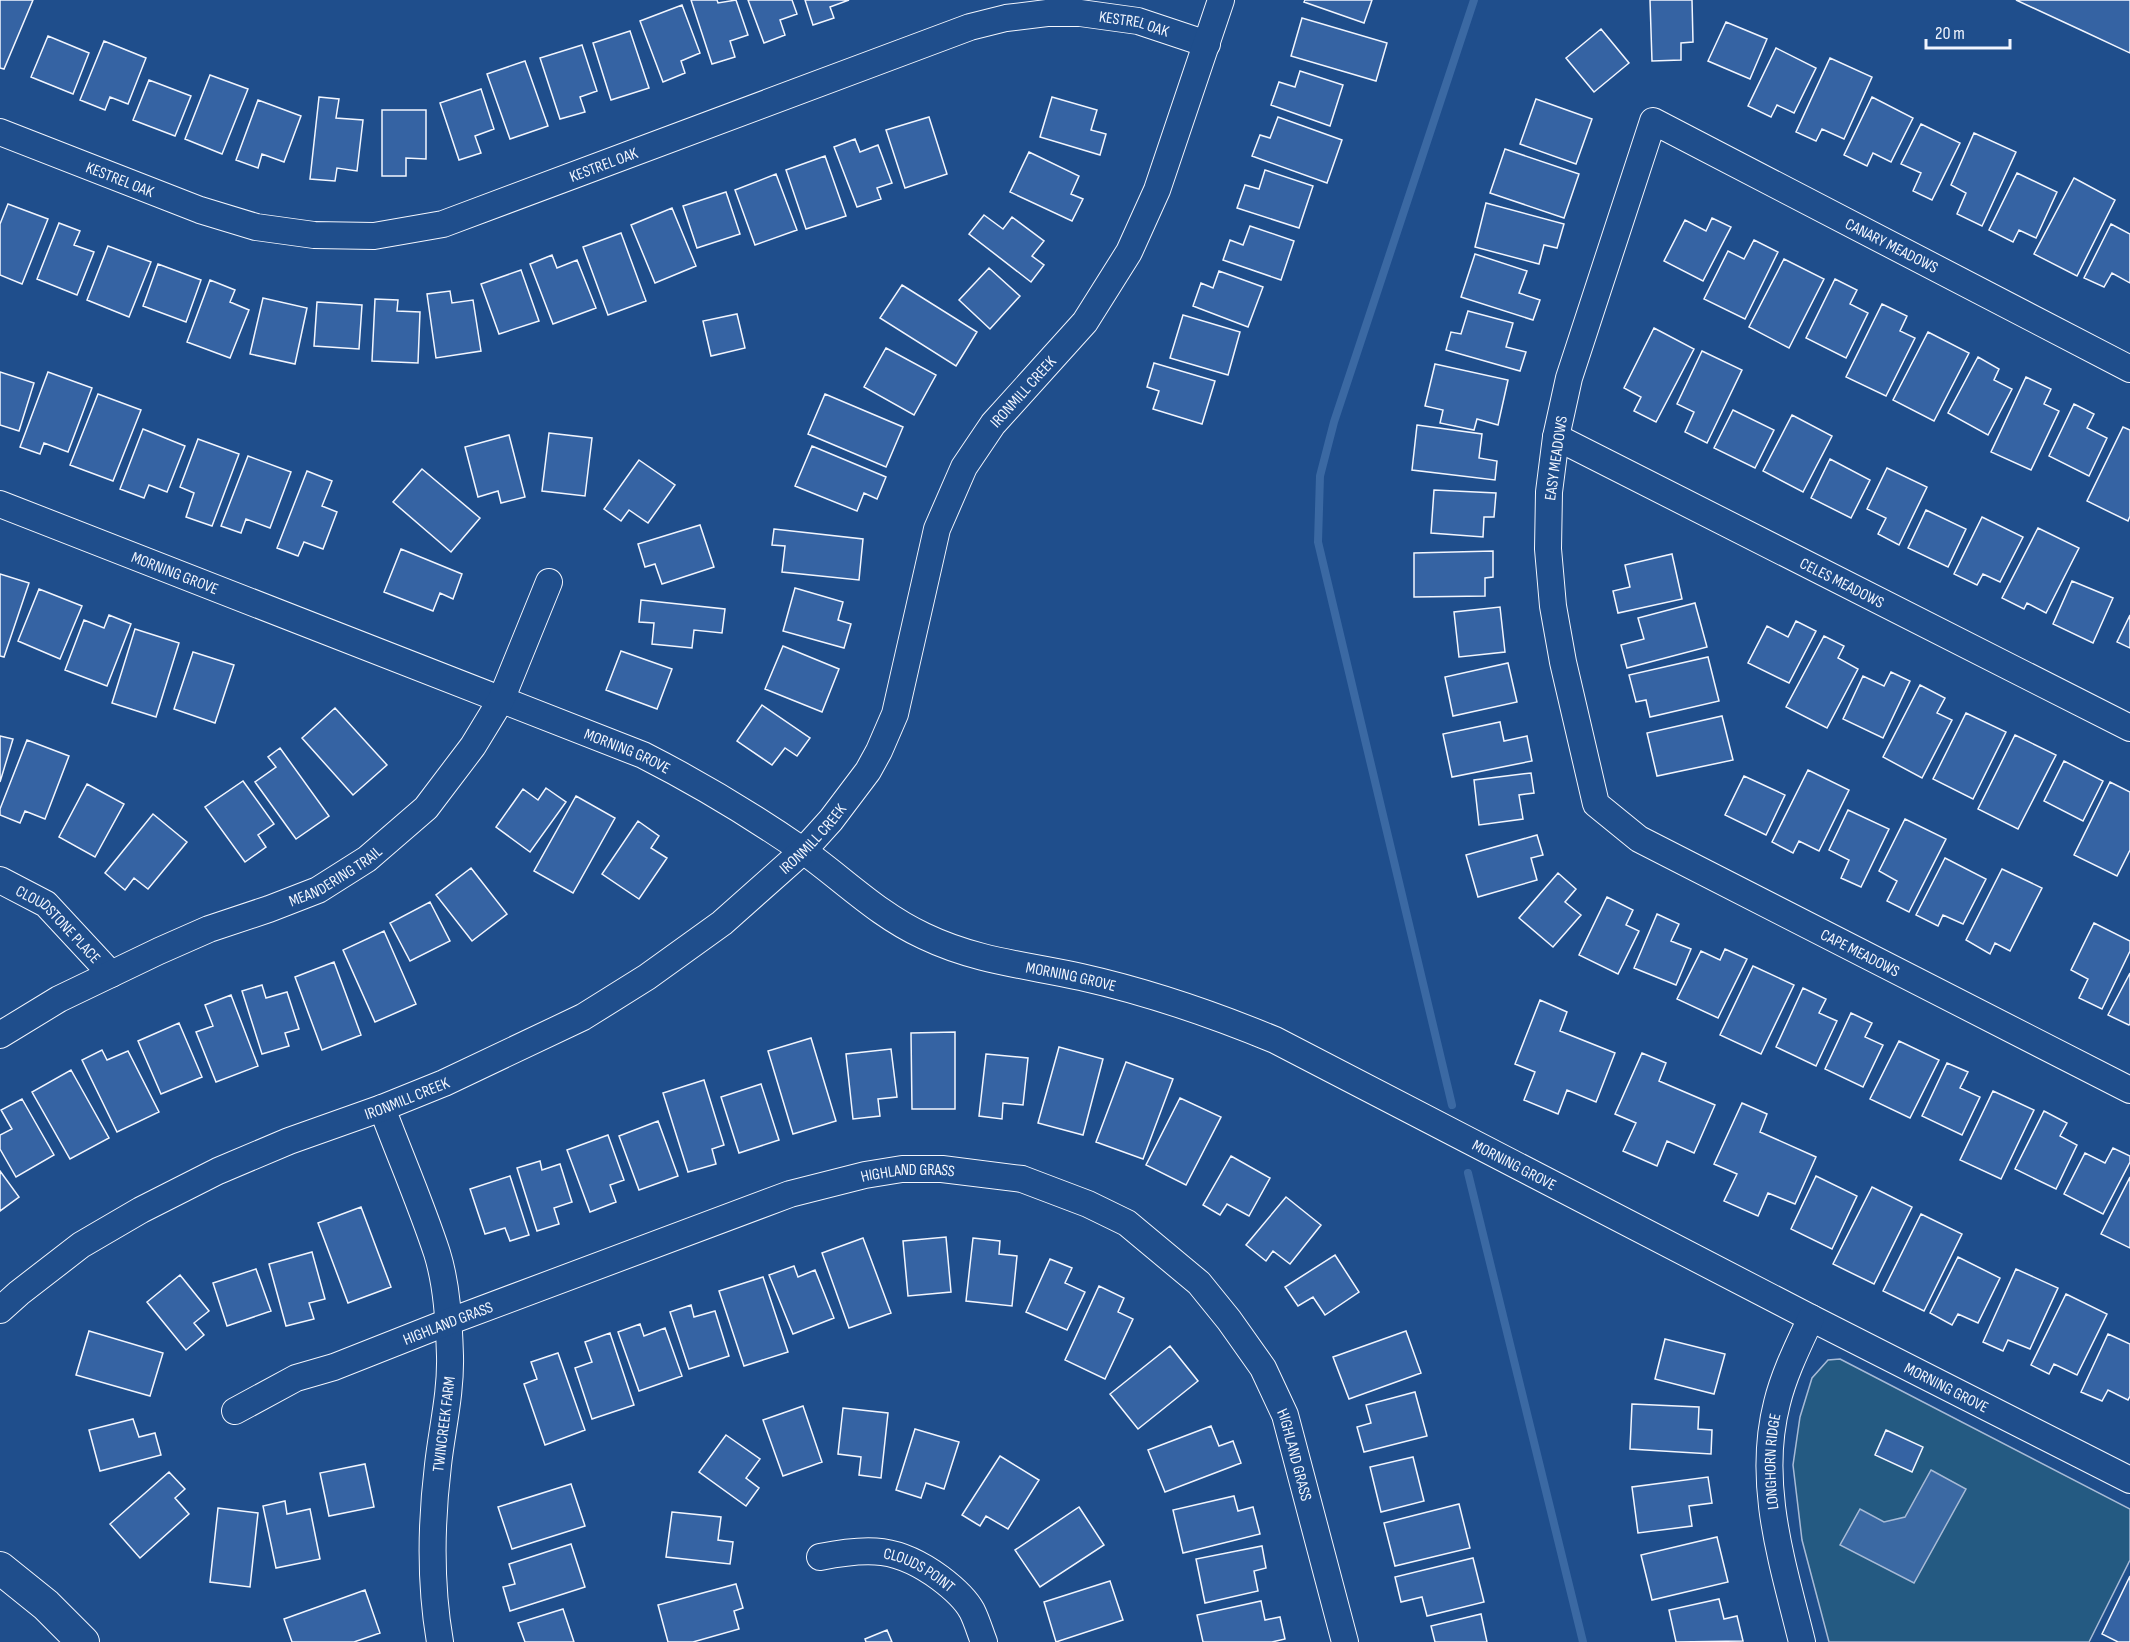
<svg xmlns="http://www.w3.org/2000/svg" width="2130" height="1642" font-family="'Sofia Sans Condensed',sans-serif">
  <rect width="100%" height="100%" fill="#1f4e8c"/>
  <path fill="#245a82" stroke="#a8bbd7" stroke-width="1.5" d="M1840 1359 2130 1509V1560L2089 1642H1829L1802 1540 1793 1465 1800 1417 1812 1378 1828 1360Z"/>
  <path fill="#3b69a3" stroke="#a8bbd7" stroke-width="1.5" d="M1931 1470 1966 1489 1914 1583 1840 1545 1860 1509 1884 1522 1905 1517Z"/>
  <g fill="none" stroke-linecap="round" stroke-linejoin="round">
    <path stroke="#3b69a3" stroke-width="8" d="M1452 1105 1318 542 1320 476 1334 422 1474 0
      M1468 1173 1583 1642"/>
  </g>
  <path fill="#3563a3" stroke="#f2f6ff" stroke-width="1.5" d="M0 0H33L4 69 0 68Z
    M691 0H717L718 3 736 0 748 35 730 41 735 57 712 64Z
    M748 0H792L797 14 780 20 785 35 764 43Z
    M805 0H849L830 7 834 18 813 25Z
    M1305 0H1372L1364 23 1304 2Z
    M1650 0H1692L1693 42 1681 43V60L1652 61Z
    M2016 0H2130V53L2083 31Z
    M682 5 700 53 681 61 685 73 663 82 640 21Z
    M1302 18 1387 43 1376 81 1291 56Z
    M1726 22 1767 39 1750 79 1708 61Z
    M1601 29 1629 63 1594 92 1566 58Z
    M630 31 649 88 611 100 593 43Z
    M48 36 89 53 73 94 31 77Z
    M104 41 146 58 128 104 110 97 105 110 80 100Z
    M582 45 597 91 580 97 585 112 560 119 540 58Z
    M1776 48 1816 68 1794 113 1777 105 1771 117 1748 106Z
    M1830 58 1872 77 1844 139 1822 129 1816 141 1796 132Z
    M525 61 548 126 510 139 487 74Z
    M1300 71 1343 85 1330 126 1271 105 1279 82 1295 87Z
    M210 75 248 89 222 154 185 139Z
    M149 80 191 96 175 136 133 120Z
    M481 89 494 129 475 136 481 153 459 160 440 103Z
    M319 97 339 99 336 118 363 120 357 171 337 168 335 181 310 179Z
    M1052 97 1097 110 1091 130 1106 134 1100 155 1040 137Z
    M1872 97 1913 118 1891 162 1873 153 1867 166 1844 155Z
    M1536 99 1592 119 1576 164 1520 144Z
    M258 100 301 116 284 162 262 154 258 168 236 160Z
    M382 110H426V159L406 158V176H382Z
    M929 117 947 174 905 188 886 130Z
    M1278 117 1342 140 1327 183 1252 156 1260 135 1270 138Z
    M1921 124 1960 143 1932 200 1913 191 1921 173 1901 164Z
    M1974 133 2016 152 1982 226 1957 214 1966 193 1951 185Z
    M855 139 860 152 878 145 892 183 877 188 881 199 857 207 834 147Z
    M1505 149 1579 174 1564 218 1490 193Z
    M1029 152 1079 176 1071 194 1083 199 1072 221 1010 192Z
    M825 156 846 216 806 229 786 170Z
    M1265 170 1313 186 1299 228 1237 208 1245 185 1259 189Z
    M2017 173 2057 192 2036 238 2019 230 2013 242 1989 230Z
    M776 174 797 230 755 245 735 190Z
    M2074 178 2115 200 2077 276 2034 254Z
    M726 192 740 234 697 248 683 206Z
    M1486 203 1564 224 1557 248 1544 245 1539 264 1475 247Z
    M8 204 48 219 22 284 0 275V224Z
    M672 208 696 266 655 283 631 225Z
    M984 215 1003 229 1012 217 1044 241 1032 256 1044 265 1031 282 969 234Z
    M1712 218 1731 227 1703 281 1664 261 1685 220 1706 231Z
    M59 223 80 231 74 245 94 252 77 295 37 279Z
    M2111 224 2130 234V283L2112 273 2104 287 2084 278Z
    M1250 226 1294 241 1281 280 1223 260 1230 240 1243 245Z
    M621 233 646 301 608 315 583 247Z
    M1754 240 1778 252 1745 319 1704 299 1728 251 1744 259Z
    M108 246 151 262 129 317 87 300Z
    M1475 254 1527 271 1519 293 1540 300 1533 320 1461 297Z
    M552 255 557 268 577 260 596 308 553 324 530 264Z
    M1784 259 1824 279 1789 348 1749 327Z
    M158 264 201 280 186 322 143 306Z
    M989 268 1020 296 990 329 959 300Z
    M521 270 539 321 499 334 481 284Z
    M1219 271 1263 287 1248 327 1193 306 1201 283 1213 288Z
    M1835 279 1857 290 1850 304 1868 313 1846 358 1806 338Z
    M210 280 235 290 230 302 249 310 230 358 187 342Z
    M902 285 977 332 956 366 880 318Z
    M450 291 452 303 473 300 481 351 436 358 427 294Z
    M263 298 307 308 295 364 250 354Z
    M375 299 398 300 397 311 420 312 418 363 372 361Z
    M317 302 362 305 359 349 314 346Z
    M1882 304 1907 316 1900 331 1915 338 1886 396 1846 377Z
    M1468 311 1513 323 1506 347 1526 352 1520 371 1446 350 1451 332 1461 334Z
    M737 314 745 348 711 356 703 321Z
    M1183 315 1240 332 1228 375 1170 358Z
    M1654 328 1694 349 1656 422 1634 411 1641 397 1624 388Z
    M1928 332 1969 353 1934 421 1893 400Z
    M886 348 936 375 914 415 864 387Z
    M1702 351 1742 370 1707 443 1685 432 1694 412 1677 404Z
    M1978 357 1999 369 1994 380 2012 389 1988 435 1948 413Z
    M1154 363 1215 381 1202 424 1153 409 1159 391 1147 387Z
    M1435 364 1508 380 1498 425 1477 419 1474 430 1440 423 1443 410 1425 406Z
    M0 372 34 383 19 431 0 425Z
    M48 372 92 388 68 452 44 443 40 454 20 447Z
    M2026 377 2051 389 2044 404 2059 411 2031 470 1991 452Z
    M98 394 141 410 113 481 70 465Z
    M825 394 903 427 886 467 808 434Z
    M2074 404 2094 414 2087 428 2107 438 2089 476 2049 456Z
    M1733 410 1774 430 1755 468 1714 448Z
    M1792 415 1832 436 1803 492 1763 471Z
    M1417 425 1482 434 1479 458 1497 461 1495 480 1412 470Z
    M2123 427 2130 430V516L2128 521 2087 501Z
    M143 429 185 446 167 492 149 485 144 498 120 489Z
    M549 433 592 438 585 496 542 491Z
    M509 435 525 497 501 503 498 491 478 497 465 447Z
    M198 439 239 454 212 526 186 517 194 493 180 487Z
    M812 446 886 477 877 499 864 493 857 511 795 486Z
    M248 456 291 472 270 528 246 519 241 533 221 526Z
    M1830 459 1870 480 1851 518 1811 498Z
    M639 460 675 485 648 523 629 510 621 521 604 509Z
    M1887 468 1927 487 1899 545 1878 534 1886 518 1867 509Z
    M422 469 480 518 451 552 393 502Z
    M307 471 332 481 322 506 337 512 323 549 304 542 298 556 277 548Z
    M1434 490 1496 493 1494 517H1484L1483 537 1431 533Z
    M1926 510 1966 529 1948 567 1908 548Z
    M1982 517 2023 537 2000 582 1983 574 1977 585 1954 574Z
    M700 525 714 567 662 584 655 564 645 567 638 544Z
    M2038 528 2079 548 2046 613 2027 603 2024 609 2002 598Z
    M774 529 863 539 859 580 782 572 785 546 772 545Z
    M401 549 462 574 453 599 440 593 433 611 384 592Z
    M1493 551V577L1485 578V596L1414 597V553Z
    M1672 554 1682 599 1618 613 1613 591 1630 587 1625 565Z
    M0 574 29 583 4 657 0 656Z
    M2072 581 2113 598 2093 643 2053 624Z
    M795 588 843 602 838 620 851 624 844 648 783 631Z
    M39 589 82 606 60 659 18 641Z
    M641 600 725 609 722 633 694 630 692 648 652 644 654 623 639 622Z
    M1695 603 1707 647 1627 668 1621 645 1644 639 1638 618Z
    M1500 607 1505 652 1459 657 1454 612Z
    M109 615 131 624 107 686 65 670 84 620 104 628Z
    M2130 615V648L2117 642Z
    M1796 621 1816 631 1789 683 1748 663 1767 626 1788 637Z
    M135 629 179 643 156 717 112 703Z
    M1824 636 1844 646 1838 658 1858 669 1827 728 1786 707Z
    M783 646 839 669 822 712 765 689Z
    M621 651 672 669 657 709 606 690Z
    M193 652 234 665 215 723 174 709Z
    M1708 657 1719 701 1650 717 1646 700 1636 702 1629 675Z
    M1508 663 1517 702 1453 716 1445 677Z
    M1891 672 1910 681 1883 738 1843 719 1863 676 1884 686Z
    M1920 685 1945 698 1937 713 1952 720 1922 778 1883 757Z
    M762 705 810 738 797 756 785 748 772 765 737 741Z
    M335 708 387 765 353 795 302 738Z
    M1966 713 2006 732 1973 799 1933 779Z
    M1722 716 1733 760 1657 776 1647 733Z
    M1500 722 1504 741 1527 736 1532 761 1452 777 1443 734Z
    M2015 735 2056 755 2018 829 1978 809Z
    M0 736 13 739 0 782Z
    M27 740 69 756 45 819 25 811 20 823 0 815V809Z
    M280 748 329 816 296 839 255 782 276 767 268 757Z
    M2064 761 2103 781 2083 821 2044 801Z
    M1808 770 1849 790 1819 851 1799 841 1793 853 1772 842Z
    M1531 773 1534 793 1519 795 1523 819 1479 825 1474 780Z
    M1744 776 1785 795 1766 835 1725 815Z
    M243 781 274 824 258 835 266 847 245 862 205 807Z
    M2110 782 2130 792V850L2117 876 2074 855Z
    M87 784 124 804 95 857 59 837Z
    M546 788 566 802 530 852 496 827 523 789 538 800Z
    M576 796 615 818 573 893 534 871Z
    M1848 810 1889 829 1861 887 1841 878 1849 860 1829 850Z
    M153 814 187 842 148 889 134 878 125 890 105 873Z
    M1905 819 1946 839 1909 912 1887 901 1897 881 1879 871Z
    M638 821 659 836 651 848 667 858 639 899 602 874Z
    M1537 835 1543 855 1531 858 1537 880 1478 897 1466 855Z
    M1945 858 1986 879 1963 924 1943 915 1938 926 1916 915Z
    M471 868 507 914 472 941 436 895Z
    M2002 869 2042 888 2010 951 1995 943 1990 954 1966 940Z
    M1558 873 1576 889 1565 902 1581 915 1553 947 1519 918Z
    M1607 897 1633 910 1626 925 1639 931 1618 974 1579 955Z
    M430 902 450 941 410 961 390 923Z
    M1657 914 1679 924 1671 941 1691 949 1676 985 1634 968Z
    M2094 923 2130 941V951L2102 1009 2079 998 2088 979 2071 970Z
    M384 931 416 1004 375 1022 343 950Z
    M1725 949 1747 959 1718 1018 1677 999 1701 951 1720 960Z
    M334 962 361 1035 322 1050 295 977Z
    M1753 966 1794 985 1761 1054 1720 1035Z
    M2130 973V1024L2129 1025 2108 1015Z
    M262 985 266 998 287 992 299 1029 285 1033 289 1046 262 1054 242 991Z
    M1803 988 1826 999 1819 1013 1837 1021 1816 1066 1776 1047Z
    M231 995 258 1066 216 1082 196 1032 213 1026 205 1005Z
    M1540 1000 1567 1012 1560 1031 1615 1053 1596 1102 1567 1090 1558 1114 1524 1100 1535 1072 1515 1064Z
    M1851 1013 1872 1023 1865 1037 1883 1045 1863 1087 1825 1069Z
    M179 1023 202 1077 161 1094 138 1041Z
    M955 1032V1109H912L911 1033Z
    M811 1038 836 1121 793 1134 768 1051Z
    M1899 1041 1939 1060 1910 1118 1870 1099Z
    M1059 1047 1103 1059 1083 1135 1038 1123Z
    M891 1049 897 1097 878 1099 880 1116 853 1119 846 1054Z
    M102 1050 107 1060 128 1051 159 1112 117 1132 82 1060Z
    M1642 1053 1666 1063 1659 1081 1715 1105 1694 1153 1667 1141 1657 1166 1623 1151 1636 1123 1615 1114Z
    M986 1054 1028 1058 1023 1105 1003 1103 1002 1119 979 1116Z
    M1126 1062 1173 1079 1143 1159 1096 1142Z
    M1947 1063 1968 1072 1960 1088 1980 1097 1962 1135 1922 1116Z
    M71 1070 109 1138 70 1159 32 1092Z
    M704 1080 724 1145 712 1149 716 1164 688 1172 663 1093Z
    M761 1084 779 1140 739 1153 721 1097Z
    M1993 1091 2034 1110 2001 1179 1960 1160Z
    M1180 1098 1221 1117 1186 1185 1146 1165Z
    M22 1099 54 1155 16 1177 0 1149V1135L12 1129 1 1110Z
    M1742 1103 1767 1114 1760 1132 1816 1157 1795 1204 1768 1193 1758 1216 1724 1201 1737 1174 1714 1164Z
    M2044 1111 2067 1123 2060 1136 2077 1145 2056 1189 2015 1169Z
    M658 1121 678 1176 639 1190 619 1136Z
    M608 1135 624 1180 610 1185 616 1202 590 1212 567 1150Z
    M2113 1148 2130 1156V1162L2103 1214 2064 1194 2085 1153 2105 1163Z
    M1231 1156 1270 1178 1249 1216 1227 1204 1220 1215 1203 1205Z
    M540 1161 542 1170 560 1164 572 1202 554 1208 559 1224 537 1231 517 1168Z
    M0 1171 19 1197 0 1211Z
    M510 1176 529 1235 510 1241 505 1228 485 1234 470 1189Z
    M1816 1176 1857 1196 1832 1249 1791 1229Z
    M2130 1177V1248L2101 1234Z
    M1872 1187 1912 1207 1874 1284 1833 1264Z
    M1286 1197 1321 1225 1290 1264 1273 1251 1266 1261 1246 1245Z
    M361 1207 391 1287 348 1303 318 1223Z
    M1921 1214 1962 1234 1924 1311 1883 1291Z
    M946 1237 951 1292 908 1296 903 1241Z
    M863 1238 891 1313 849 1328 822 1253Z
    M973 1238 1000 1241 999 1254 1017 1256 1012 1306 966 1301Z
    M312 1252 325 1299 309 1303 314 1319 286 1326 269 1264Z
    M1335 1255 1359 1292 1325 1315 1313 1297 1298 1306 1285 1287Z
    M1958 1257 2000 1278 1978 1323 1958 1314 1952 1325 1930 1313Z
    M1050 1259 1072 1268 1065 1283 1085 1292 1067 1330 1026 1312Z
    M794 1266 798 1277 815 1270 834 1318 793 1334 769 1275Z
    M256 1269 271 1311 227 1326 213 1283Z
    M2016 1269 2058 1288 2030 1349 2008 1340 2003 1351 1983 1342Z
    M180 1275 209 1311 194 1323 204 1335 186 1350 147 1302Z
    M763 1277 788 1352 744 1366 719 1291Z
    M1099 1286 1124 1298 1118 1312 1133 1319 1105 1379 1065 1360Z
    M2066 1294 2107 1314 2077 1375 2054 1364 2049 1374 2031 1365Z
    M691 1305 694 1317 715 1311 729 1356 689 1369 670 1312Z
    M640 1324 644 1336 665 1328 682 1376 639 1391 618 1332Z
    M89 1331 163 1353 150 1396 76 1375Z
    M1406 1331 1421 1373 1349 1399 1333 1357Z
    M610 1333 634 1405 592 1419 575 1368 592 1362 585 1342Z
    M2108 1334 2130 1344V1396L2128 1400 2108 1390 2102 1401 2081 1392Z
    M1665 1339 1725 1354 1714 1394 1655 1379Z
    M1170 1346 1198 1381 1138 1429 1110 1394Z
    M558 1353 585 1430 545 1445 524 1384 537 1379 531 1362Z
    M1415 1392 1427 1436 1364 1452 1357 1427 1371 1423 1366 1405Z
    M1632 1404 1699 1407 1698 1429 1712 1430 1711 1454 1630 1449Z
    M803 1406 822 1462 783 1476 763 1420Z
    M843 1408 888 1413 881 1478 859 1475 861 1457 838 1454Z
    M133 1419 139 1437 155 1433 161 1455 100 1471 89 1430Z
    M1211 1426 1219 1446 1233 1441 1241 1463 1165 1492 1148 1450Z
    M915 1429 959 1442 944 1489 926 1483 921 1498 896 1490Z
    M1886 1430 1923 1447 1912 1472 1875 1455Z
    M726 1435 760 1459 746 1478 759 1488 746 1506 699 1472Z
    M1000 1456 1039 1480 1008 1529 986 1516 980 1526 962 1515Z
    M1413 1457 1424 1501 1381 1512 1370 1467Z
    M365 1464 374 1507 329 1516 320 1473Z
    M169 1472 185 1489 175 1498 189 1514 140 1558 110 1524Z
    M1708 1477 1712 1503 1689 1506 1692 1526 1638 1533 1632 1487Z
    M571 1484 585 1526 512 1549 498 1507Z
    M1234 1496 1238 1511 1253 1507 1260 1534 1183 1553 1173 1510Z
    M285 1501 287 1514 310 1509 320 1559 276 1568 263 1506Z
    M1459 1504 1470 1548 1395 1566 1384 1523Z
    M1079 1507 1104 1545 1040 1587 1015 1550Z
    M218 1508 258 1513 250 1587 210 1582Z
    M672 1512 721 1517 718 1540 733 1542 730 1564 666 1557Z
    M1717 1537 1728 1582 1652 1600 1641 1555Z
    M571 1544 585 1587 510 1611 503 1587 515 1584 509 1564Z
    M1262 1546 1266 1568 1254 1571 1258 1591 1205 1603 1196 1559Z
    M1473 1558 1484 1602 1427 1616 1422 1597 1401 1602 1395 1577Z
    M2130 1576V1642H2118L2102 1634Z
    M1110 1581 1123 1620 1056 1642 1044 1602Z
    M736 1584 743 1608 734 1611 739 1629 693 1642H668L658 1605Z
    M365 1590 380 1633 354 1642H292L284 1619Z
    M1719 1599 1724 1619 1737 1616 1743 1641 1676 1642 1669 1610Z
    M1261 1601 1265 1620 1280 1617 1285 1639 1272 1642H1203L1197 1615Z
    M563 1609 574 1642H525L518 1623Z
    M1481 1614 1487 1642H1435L1431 1626Z
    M887 1630 892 1642H866L865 1639Z"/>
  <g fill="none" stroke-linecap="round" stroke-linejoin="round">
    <g stroke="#f2f6ff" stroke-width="28">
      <g id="minor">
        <path id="s1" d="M0 132 200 210 256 227 314 235 374 236 443 224 970 27 1006 18 1047 13H1080L1138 21 1207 44"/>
        <path id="s2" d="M2130 369 1653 121 1569 378 1556 437 1549 492 1548 549 1553 606 1563 662 1596 804 1639 839 2130 1090"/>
        <path id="s3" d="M1556 437 2130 728"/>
        <path id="s4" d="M0 504 643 755C698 783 751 815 802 850 843 879 878 915 924 936 976 961 1026 965 1081 977 1148 992 1212 1014 1275 1040L1811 1318 2130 1480"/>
        <path id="s5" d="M0 880 46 904 111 974"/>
        <path id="s6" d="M0 1035 59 999 159 951 209 929 269 909 318 890 367 859 426 808 473 746 501 700 549 582"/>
        <path d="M382 1108C400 1156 421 1204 437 1253 447 1285 449 1323 450 1356 451 1393 442 1429 438 1465 431 1523 430 1584 440 1642"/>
        <path id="s7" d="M0 1310 19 1293 81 1245 141 1210 218 1171 289 1141 382 1108 444 1083 583 1017 647 977 722 923 803 851 831 820 868 771 879 751 895 714 937 529 964 467 993 424 1085 322 1129 252 1157 190 1221 0"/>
        <path id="s8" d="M235 1411 296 1378 334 1367 448 1322 790 1194 865 1175 902 1169H942L1022 1179 1088 1204 1127 1223 1199 1283 1229 1320 1263 1368 1285 1415 1345 1642"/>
        <path id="s9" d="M820 1557C869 1547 898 1547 940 1578 952 1587 965 1598 972 1611 977 1621 980 1632 984 1642"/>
        <path id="s10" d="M1802 1642C1783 1564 1756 1484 1777 1403 1784 1374 1798 1346 1811 1318"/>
      </g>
    </g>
    <g stroke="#f2f6ff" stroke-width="34">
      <path id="tertiary" d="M0 1568 46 1605 83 1642"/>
    </g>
    <use href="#minor" stroke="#1f4e8c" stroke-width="26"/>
    <use href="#tertiary" stroke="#1f4e8c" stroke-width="32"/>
  </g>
  <g text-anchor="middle" stroke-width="4.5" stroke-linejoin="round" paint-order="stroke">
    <g font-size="16" fill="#f2f6ff" stroke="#1f4e8c">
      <text dy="6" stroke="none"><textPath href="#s1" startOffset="1191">KESTREL OAK</textPath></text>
      <text dy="6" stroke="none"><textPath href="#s1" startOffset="633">KESTREL OAK</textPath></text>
      <text dy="6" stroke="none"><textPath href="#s1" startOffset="129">KESTREL OAK</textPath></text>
      <text transform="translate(1892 245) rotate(27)" y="6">CANARY MEADOWS</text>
      <text dy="6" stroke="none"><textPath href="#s7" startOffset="1452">IRONMILL CREEK</textPath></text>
      <text transform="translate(1555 458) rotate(-82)" y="6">EASY MEADOWS</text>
      <text dy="6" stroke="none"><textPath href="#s4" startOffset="188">MORNING GROVE</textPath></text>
      <text dy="6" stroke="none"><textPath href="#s3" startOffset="321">CELES MEADOWS</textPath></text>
      <text dy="6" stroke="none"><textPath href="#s4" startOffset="674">MORNING GROVE</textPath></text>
      <text dy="6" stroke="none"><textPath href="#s7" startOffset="948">IRONMILL CREEK</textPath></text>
      <text dy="6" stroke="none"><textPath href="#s6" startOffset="372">MEANDERING TRAIL</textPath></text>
      <text dy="6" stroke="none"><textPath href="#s5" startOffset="74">CLOUDSTONE PLACE</textPath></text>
      <text dy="6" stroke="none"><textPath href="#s2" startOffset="1545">CAPE MEADOWS</textPath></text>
      <text dy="6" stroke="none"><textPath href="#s4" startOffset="1178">MORNING GROVE</textPath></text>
      <text dy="6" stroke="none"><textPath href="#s7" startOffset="462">IRONMILL CREEK</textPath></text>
      <text dy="6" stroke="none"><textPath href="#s4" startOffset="1662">MORNING GROVE</textPath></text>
      <text dy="6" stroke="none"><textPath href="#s8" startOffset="717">HIGHLAND GRASS</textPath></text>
      <text dy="6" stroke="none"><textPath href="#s8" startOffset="231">HIGHLAND GRASS</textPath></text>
      <text dy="6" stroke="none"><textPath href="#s4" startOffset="2148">MORNING GROVE</textPath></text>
      <text transform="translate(443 1424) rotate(-83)" y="6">TWINCREEK FARM</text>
      <text dy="6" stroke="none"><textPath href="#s8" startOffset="1239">HIGHLAND GRASS</textPath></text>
      <text dy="6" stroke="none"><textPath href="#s10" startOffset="184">LONGHORN RIDGE</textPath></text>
      <text dy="6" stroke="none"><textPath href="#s9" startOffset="104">CLOUDS POINT</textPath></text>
    </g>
  </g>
  <path d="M1926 39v9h84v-9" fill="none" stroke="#f2f6ff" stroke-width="3"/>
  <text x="1935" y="39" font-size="18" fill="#f2f6ff" stroke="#1f4e8c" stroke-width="4.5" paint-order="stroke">20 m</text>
</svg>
